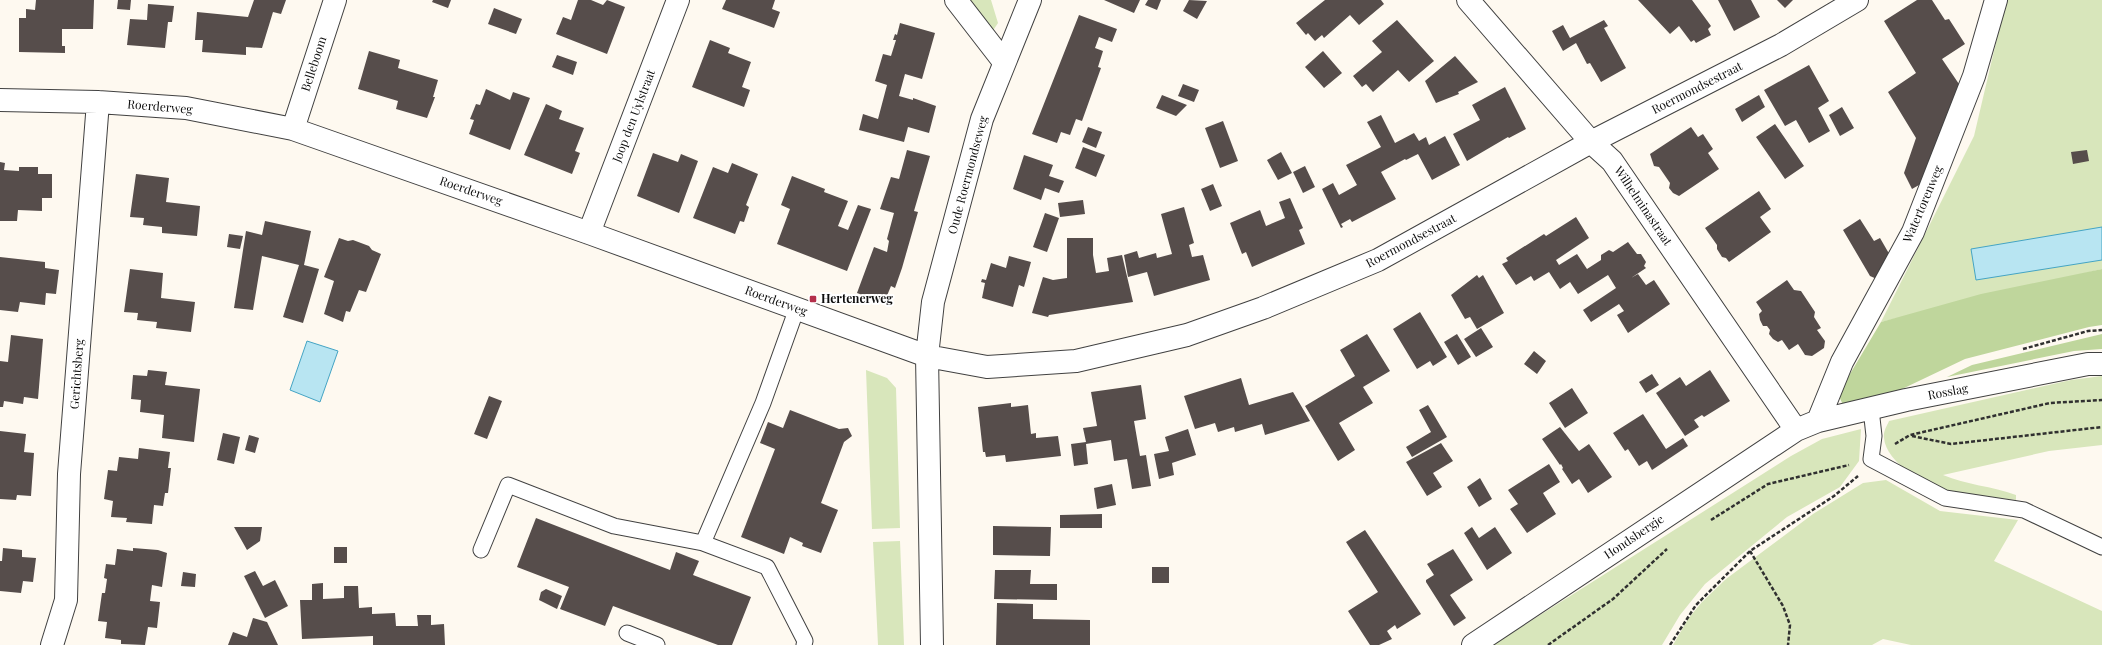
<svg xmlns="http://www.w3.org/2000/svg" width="2102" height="645" font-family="'Playfair Display',serif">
  <rect width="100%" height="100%" fill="#fef9f0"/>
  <path fill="#d8e6bb" d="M963 0H991L998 23 990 35Z
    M2006 0H2102V269L1881 322 1974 136Z
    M866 370 887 378 896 388 900 528 872 529Z
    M2102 376V445L2049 451 1943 475C1966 485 1992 486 2016 495V500C1994 497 1971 495 1949 491 1927 487 1886 463 1884 438 1883 431 1887 426 1889 421L2071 380Z
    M1861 429 1859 461 1840 487 1787 517 1705 584 1680 615 1662 645H1493L1791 456 1822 439Z
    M1886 480 1940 511 2018 520 1994 561 2102 611V645H1911L1883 639 1872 645H1673L1688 619 1702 602 1726 579 1813 514 1863 483Z
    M900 541 904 645H878L873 542Z"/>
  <path fill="#bfd69c" d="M2102 269V325L2089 327 1965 359 1900 390 1843 405 1838 394 1881 322 1981 294Z
    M2102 334V349L2074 351 1947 377 1972 365Z"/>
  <path fill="#b8e5f2" stroke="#44a4c4" d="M2102 227V260L1976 280 1971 249Z
    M307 341 338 351 320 402 290 390Z"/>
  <path fill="#564d4b" d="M36 0H94L93 29H62V46H65V53L19 52V18H26V9L35 10Z
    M118 0H131L130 10 117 9Z
    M254 0H286L281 14 273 12 262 48 246 47V55L202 52 203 40H195L197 12 248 17Z
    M433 0H451L448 8 432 2Z
    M578 0H591L603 5 607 0 625 7 607 54 556 34 563 17 571 20Z
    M726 0H775L772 9 780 12 774 28 722 9Z
    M1104 0H1140L1134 13Z
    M1148 0H1161L1157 10 1145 5Z
    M1189 0 1207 1 1197 19 1183 11Z
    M1325 0H1381L1384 4 1359 25 1350 15 1324 38 1322 35 1315 41 1308 33 1306 35 1296 23Z
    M1638 0H1692L1711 26 1708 29 1711 35 1696 43 1694 40 1691 42 1679 26 1670 34Z
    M1718 0H1751L1760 17 1734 31Z
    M1777 0H1793L1785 8Z
    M1917 0H1932L1945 20 1949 19 1965 44 1942 59 1961 87 1926 181 1912 189 1904 173 1916 138 1888 92 1916 73 1884 21Z
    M148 4 174 6 172 22H168L165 48 127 45 130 19 147 20Z
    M494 8 522 19 516 34 488 24Z
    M1079 15 1117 29 1112 42 1099 37 1095 48 1103 51 1098 67 1101 68 1082 121 1076 119 1070 135 1061 132 1057 143 1032 134Z
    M1397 20 1434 61 1409 82 1398 70 1373 92 1366 84 1362 87 1353 76 1382 52 1372 41Z
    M1604 20 1608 26 1604 28 1626 68 1601 82 1590 63 1587 64 1576 43 1563 51 1552 31 1563 25 1570 38Z
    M900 23 935 33 922 79 905 74 899 96 913 100V98L936 106 929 133 908 127 904 142 859 130 863 114 878 119 887 85 875 81 883 54 891 56 896 40H893L895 34 897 35Z
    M710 40 730 48 728 53 751 62 742 87 750 90 744 107 692 87Z
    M369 51 400 60 398 68 438 80 433 97H435L427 118 396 109 398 101 358 89Z
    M1323 51 1342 73 1324 88 1305 67Z
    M557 55 577 62 573 75 552 67Z
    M1455 56 1478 82 1458 92 1459 94 1436 103 1425 81Z
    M1809 65 1829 101 1818 108 1830 131 1809 143 1796 120 1785 126 1764 90Z
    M1183 84 1199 90 1194 102 1178 96Z
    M1505 87 1526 129 1509 138 1508 137 1467 161 1453 134 1480 120 1472 105Z
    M486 89 510 100 513 92 530 98 510 150 469 134 474 120 470 119 476 104 480 105Z
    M1162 95 1187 105 1176 116 1156 108Z
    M1759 95 1765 107 1742 122 1735 109Z
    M546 104 562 111 559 119 584 128 575 151 580 153 572 174 524 155Z
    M1842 107 1854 128 1840 136 1829 115Z
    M1381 115 1395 143 1414 133 1419 141 1426 137 1429 145 1445 136 1460 165 1432 180 1418 154 1406 160 1405 159 1381 172 1396 199 1352 222 1350 219 1341 224 1343 227 1341 228 1322 189 1333 183 1339 195 1357 185 1346 165 1381 147 1367 122Z
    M1223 121 1238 161 1220 168 1205 128Z
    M1775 124 1804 166 1785 179 1756 137Z
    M1088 127 1102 132 1096 148 1082 142Z
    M1691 127 1698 137 1703 134 1713 149 1708 153 1719 169 1679 196 1673 193 1669 188 1670 183 1659 167 1654 166 1650 154Z
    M1083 147 1105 155 1096 177 1075 168Z
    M907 150 930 156 914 211 918 212 902 268 895 288 891 286 884 303 857 293 874 247 887 252 889 241 887 239 894 213 880 209 891 177 899 179Z
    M2087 150 2089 161 2073 164 2071 152Z
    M1281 152 1292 173 1278 180 1267 160Z
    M653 153 678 162 681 154 698 161 679 213 637 196Z
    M1024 155 1053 165 1049 176 1064 181 1059 193 1045 188 1041 200 1013 189Z
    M0 162 5 163 4 170 19 171V167H38V174H52V198H42V211L18 210 17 221H0Z
    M732 163 758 174 746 205 749 207 744 222 740 221 735 234 693 218 713 167 728 173Z
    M1305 166 1315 187 1303 193 1293 172Z
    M136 174 169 178 166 202 200 206 197 236 162 233V227L143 225 144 218 130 217Z
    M792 176 825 189 824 192 848 201 838 226 848 230 858 205 871 209 847 271 777 244 790 209 781 205Z
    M1213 184 1222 206 1210 211 1201 189Z
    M1759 191 1771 209 1760 217 1771 232 1729 262 1726 258 1722 257 1717 249V245L1705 228Z
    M1290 198 1303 228 1299 230 1305 244 1252 267 1246 252 1242 254 1230 223 1260 210 1266 226 1285 218 1279 202Z
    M1083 200 1085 214 1060 217 1058 203Z
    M1184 207 1194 243 1189 245 1192 257 1203 255 1210 280 1154 296 1147 272 1128 277 1124 255 1137 251 1139 258 1156 253 1157 258 1172 254 1161 214Z
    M1045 213 1059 218 1047 252 1033 247Z
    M1576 217 1589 238 1556 260 1559 265 1577 254 1587 269 1601 260V255L1609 250 1613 252 1628 242 1637 254H1641L1646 262 1644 266 1646 268 1631 278 1638 274 1646 285 1654 280 1670 304 1628 333 1617 315 1624 311 1619 304 1591 322 1583 310 1616 288 1608 275 1578 294 1570 282 1560 289 1549 272 1534 281 1531 276 1516 285 1502 264 1508 261 1506 258 1544 234 1546 236Z
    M1860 219 1874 241 1880 238 1891 257 1879 280 1870 276 1843 230Z
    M265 221 311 231 304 265 319 269 303 323 283 317 299 265 262 256 253 310 234 308 246 231 262 235Z
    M229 234 243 236 240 249 227 247Z
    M339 238 348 241 353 240 369 246 372 250 381 254 366 292 359 290 350 312 346 311 343 322 324 314 334 281 324 277Z
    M1067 238H1093V255L1096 273 1109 271 1107 258 1122 255 1133 302 1049 315 1048 317 1032 313 1043 277 1053 280 1067 278Z
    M1009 256 1031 262 1024 287 1019 285 1013 307 982 298 985 283 981 282 982 279 986 280 991 263 1006 268Z
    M0 257 45 262V268L59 270 56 294 46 293 45 305 20 302 18 312 0 310Z
    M130 269 163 273 161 298 195 302 191 332 156 328 157 322 137 320 138 313 124 312Z
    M1477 275 1479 278 1483 275 1504 313 1477 329 1470 317 1465 319 1451 295Z
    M1787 280 1794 290 1801 291 1815 312 1814 317 1821 328 1817 330 1825 341 1824 348 1812 356 1805 355 1798 344 1789 350 1782 340 1778 342 1773 339 1769 334 1770 330 1767 326H1763L1760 320 1759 314 1762 311 1756 302Z
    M1420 312 1447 357 1433 366 1430 361 1417 369 1393 329Z
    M1481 328 1493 347 1476 357 1464 339Z
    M1367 334 1390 371 1363 387 1373 403 1339 423 1355 450 1338 461 1305 406 1355 376 1340 350Z
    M1457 334 1471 357 1458 365 1444 342Z
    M11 335 43 339 38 399 24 397 23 404 4 401 3 407H0V361L8 362Z
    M1534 351 1546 361 1537 374 1524 364Z
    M148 370 167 372 165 385 200 389 194 442 162 438 164 415 140 412 141 400 131 399 133 375 147 376Z
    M1710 370 1730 401 1704 417 1702 415 1694 420 1699 427 1685 436 1656 393 1680 377 1686 386Z
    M1652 374 1659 385 1646 393 1639 382Z
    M1241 378 1249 405 1293 392 1310 421 1265 435 1262 424 1235 432 1234 427 1218 432 1215 423 1195 429 1184 396Z
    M1141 385 1146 419 1134 421 1140 456 1146 455 1151 486 1132 489 1127 459 1114 461 1111 440 1086 444 1088 464 1074 466 1071 444 1086 442 1083 428 1097 426 1091 392Z
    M1572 388 1588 413 1565 428 1549 403Z
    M489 396 502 401 487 439 474 434Z
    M1011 403V407L1028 405 1031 434 1036 433V438L1058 436 1061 456 1006 462 1005 455 986 457 985 452H983L978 407Z
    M1428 405 1447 437 1412 457 1406 447 1431 432 1419 410Z
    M790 410 839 429 848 428 852 436 844 442 821 503 838 510 821 553 802 546 803 543 790 537 784 554 741 537 775 449 760 443 768 422 783 428Z
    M1643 414 1666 449 1683 438 1688 446 1652 470 1647 461 1639 466 1628 449 1625 451 1613 433Z
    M1560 427 1579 451 1589 444 1612 477 1588 493 1579 479 1572 484 1562 469 1563 468 1561 464 1560 465 1542 439Z
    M1188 429 1196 455 1172 463 1174 475 1159 479 1154 454 1169 451 1165 437Z
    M0 431 26 434 24 452 34 453 31 496 17 495 16 500 0 499Z
    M223 433 240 437 234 464 217 460Z
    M249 435 259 438 255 453 245 450Z
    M1441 443 1453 461 1433 473 1442 487 1427 496 1406 462Z
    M139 448 170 452 168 468H171L168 493H165L163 506 154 505 152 524 126 522 127 518 111 517 113 501 104 499 108 470 117 471 119 457 138 459Z
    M1549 464 1560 482 1543 493 1556 514 1527 533 1510 509 1518 504 1508 490Z
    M1480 478 1492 499 1479 507 1467 487Z
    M1112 484 1116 505 1097 509 1094 488Z
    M1102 514V528H1060V515Z
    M536 518 670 570 676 552 699 561 693 575 751 597 732 645H718L613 606 605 626 560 609 569 587 517 567Z
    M993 526 1051 527 1050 556 993 555Z
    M234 527H262L260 541 247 550Z
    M1472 527 1479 538 1495 527 1512 553 1487 570 1464 533Z
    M1365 530 1421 614 1397 629 1395 625 1387 631 1392 639 1379 645H1370L1348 611 1378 592 1346 542Z
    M334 547H347V563H334Z
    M3 548 22 550V557L36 558 33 582 23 581 21 593 0 591V561H2Z
    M133 548 158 550 167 553 162 587 152 585 150 601 160 602 157 628 148 627 145 645 121 644V640L105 638 107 622 98 621 102 593H105L107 579 104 578 106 564 115 565 117 549 133 551Z
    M1453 549 1473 580 1450 595 1466 618 1454 626 1426 582V580L1434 575 1427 564Z
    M1152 567H1169V583H1152Z
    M995 570H1031L1030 584H1057V600L994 599Z
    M255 571 263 586 275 580 288 606 265 618 244 576Z
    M183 572 196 574 195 587 181 586Z
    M323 583V599L344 598V586H358L359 608 372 607V614L395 613 396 626H418L417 615H431V625L444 624 445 645H373V636L302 639 300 600H312V584Z
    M546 589 562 596 557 609 539 600 541 592Z
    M997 603 1033 604V619L1090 620V645H996Z
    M253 618 267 622 278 645H228L233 632 247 637Z"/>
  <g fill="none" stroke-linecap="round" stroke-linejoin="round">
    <g stroke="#414141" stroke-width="17">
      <path id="service" d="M1871 409 1874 436 1871 459 1945 498 2024 510 2102 547
        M703 543 767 567 805 641 804 645
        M481 550 508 485 614 526 703 543 763 403 797 308
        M627 633 657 645"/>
    </g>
    <g stroke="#414141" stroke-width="24">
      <path id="minor" d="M956 0 1004 62
        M1468 0 1591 142 1612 161 1796 430
        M0 100 98 102 186 108 293 129 589 233 927 356 987 367 1076 361 1187 335 1263 308 1378 260 1591 142 1781 45 1857 0
        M293 129 335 0
        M589 233 678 0
        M1818 421 1842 362 1913 232 1974 76 1996 0
        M52 645 66 600 69 474 98 102
        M932 645 927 356 933 302 982 119 1030 0
        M1473 645 1796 430 1818 421 1906 400 2088 364H2102"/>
    </g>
    <path stroke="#303030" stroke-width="2.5" stroke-dasharray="4 2" stroke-linecap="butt" d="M2023 349 2088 331 2102 330
      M1912 436 1951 444 2102 427
      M1895 444 1910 435 2050 403 2102 400
      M1711 520 1768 484 1849 465
      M1750 551 1783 606 1790 625 1788 645
      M1548 645 1613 599 1667 549
      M1670 645 1696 605 1750 551 1834 496 1858 476"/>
    <use href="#service" stroke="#fff" stroke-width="15"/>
    <use href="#minor" stroke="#fff" stroke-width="22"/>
  </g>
  <rect fill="#b42f4a" stroke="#fff" stroke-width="1.5" x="809" y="295" width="8" height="8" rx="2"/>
  <g text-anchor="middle" stroke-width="4" stroke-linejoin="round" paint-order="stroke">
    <g font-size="12" fill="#0e0e0e" stroke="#fff">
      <text transform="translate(314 64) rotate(-72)" y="4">Belleboom</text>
      <text transform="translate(1697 88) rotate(-27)" y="4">Roermondsestraat</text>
      <text transform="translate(160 107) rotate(5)" y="4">Roerderweg</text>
      <text transform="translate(634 116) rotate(-69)" y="4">Joop den Uylstraat</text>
      <text transform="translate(968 175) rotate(-75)" y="4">Oude Roermondseweg</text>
      <text transform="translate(471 191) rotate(19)" y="4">Roerderweg</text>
      <text transform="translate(1923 204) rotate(-67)" y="4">Watertorenweg</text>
      <text transform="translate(1643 206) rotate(56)" y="4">Wilhelminastraat</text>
      <text transform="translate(1411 241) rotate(-28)" y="4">Roermondsestraat</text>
      <text transform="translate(776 301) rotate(20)" y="4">Roerderweg</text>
      <text transform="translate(77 374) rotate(-86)" y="4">Gerichtsberg</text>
      <text transform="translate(1948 392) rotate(-11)" y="4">Rosslag</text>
      <text transform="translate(1634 537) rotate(-34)" y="4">Hondsbergje</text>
    </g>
    <g font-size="12" font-weight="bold" fill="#0e0e0e" stroke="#fff" text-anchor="start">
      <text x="821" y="303">Hertenerweg</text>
    </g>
  </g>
</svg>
